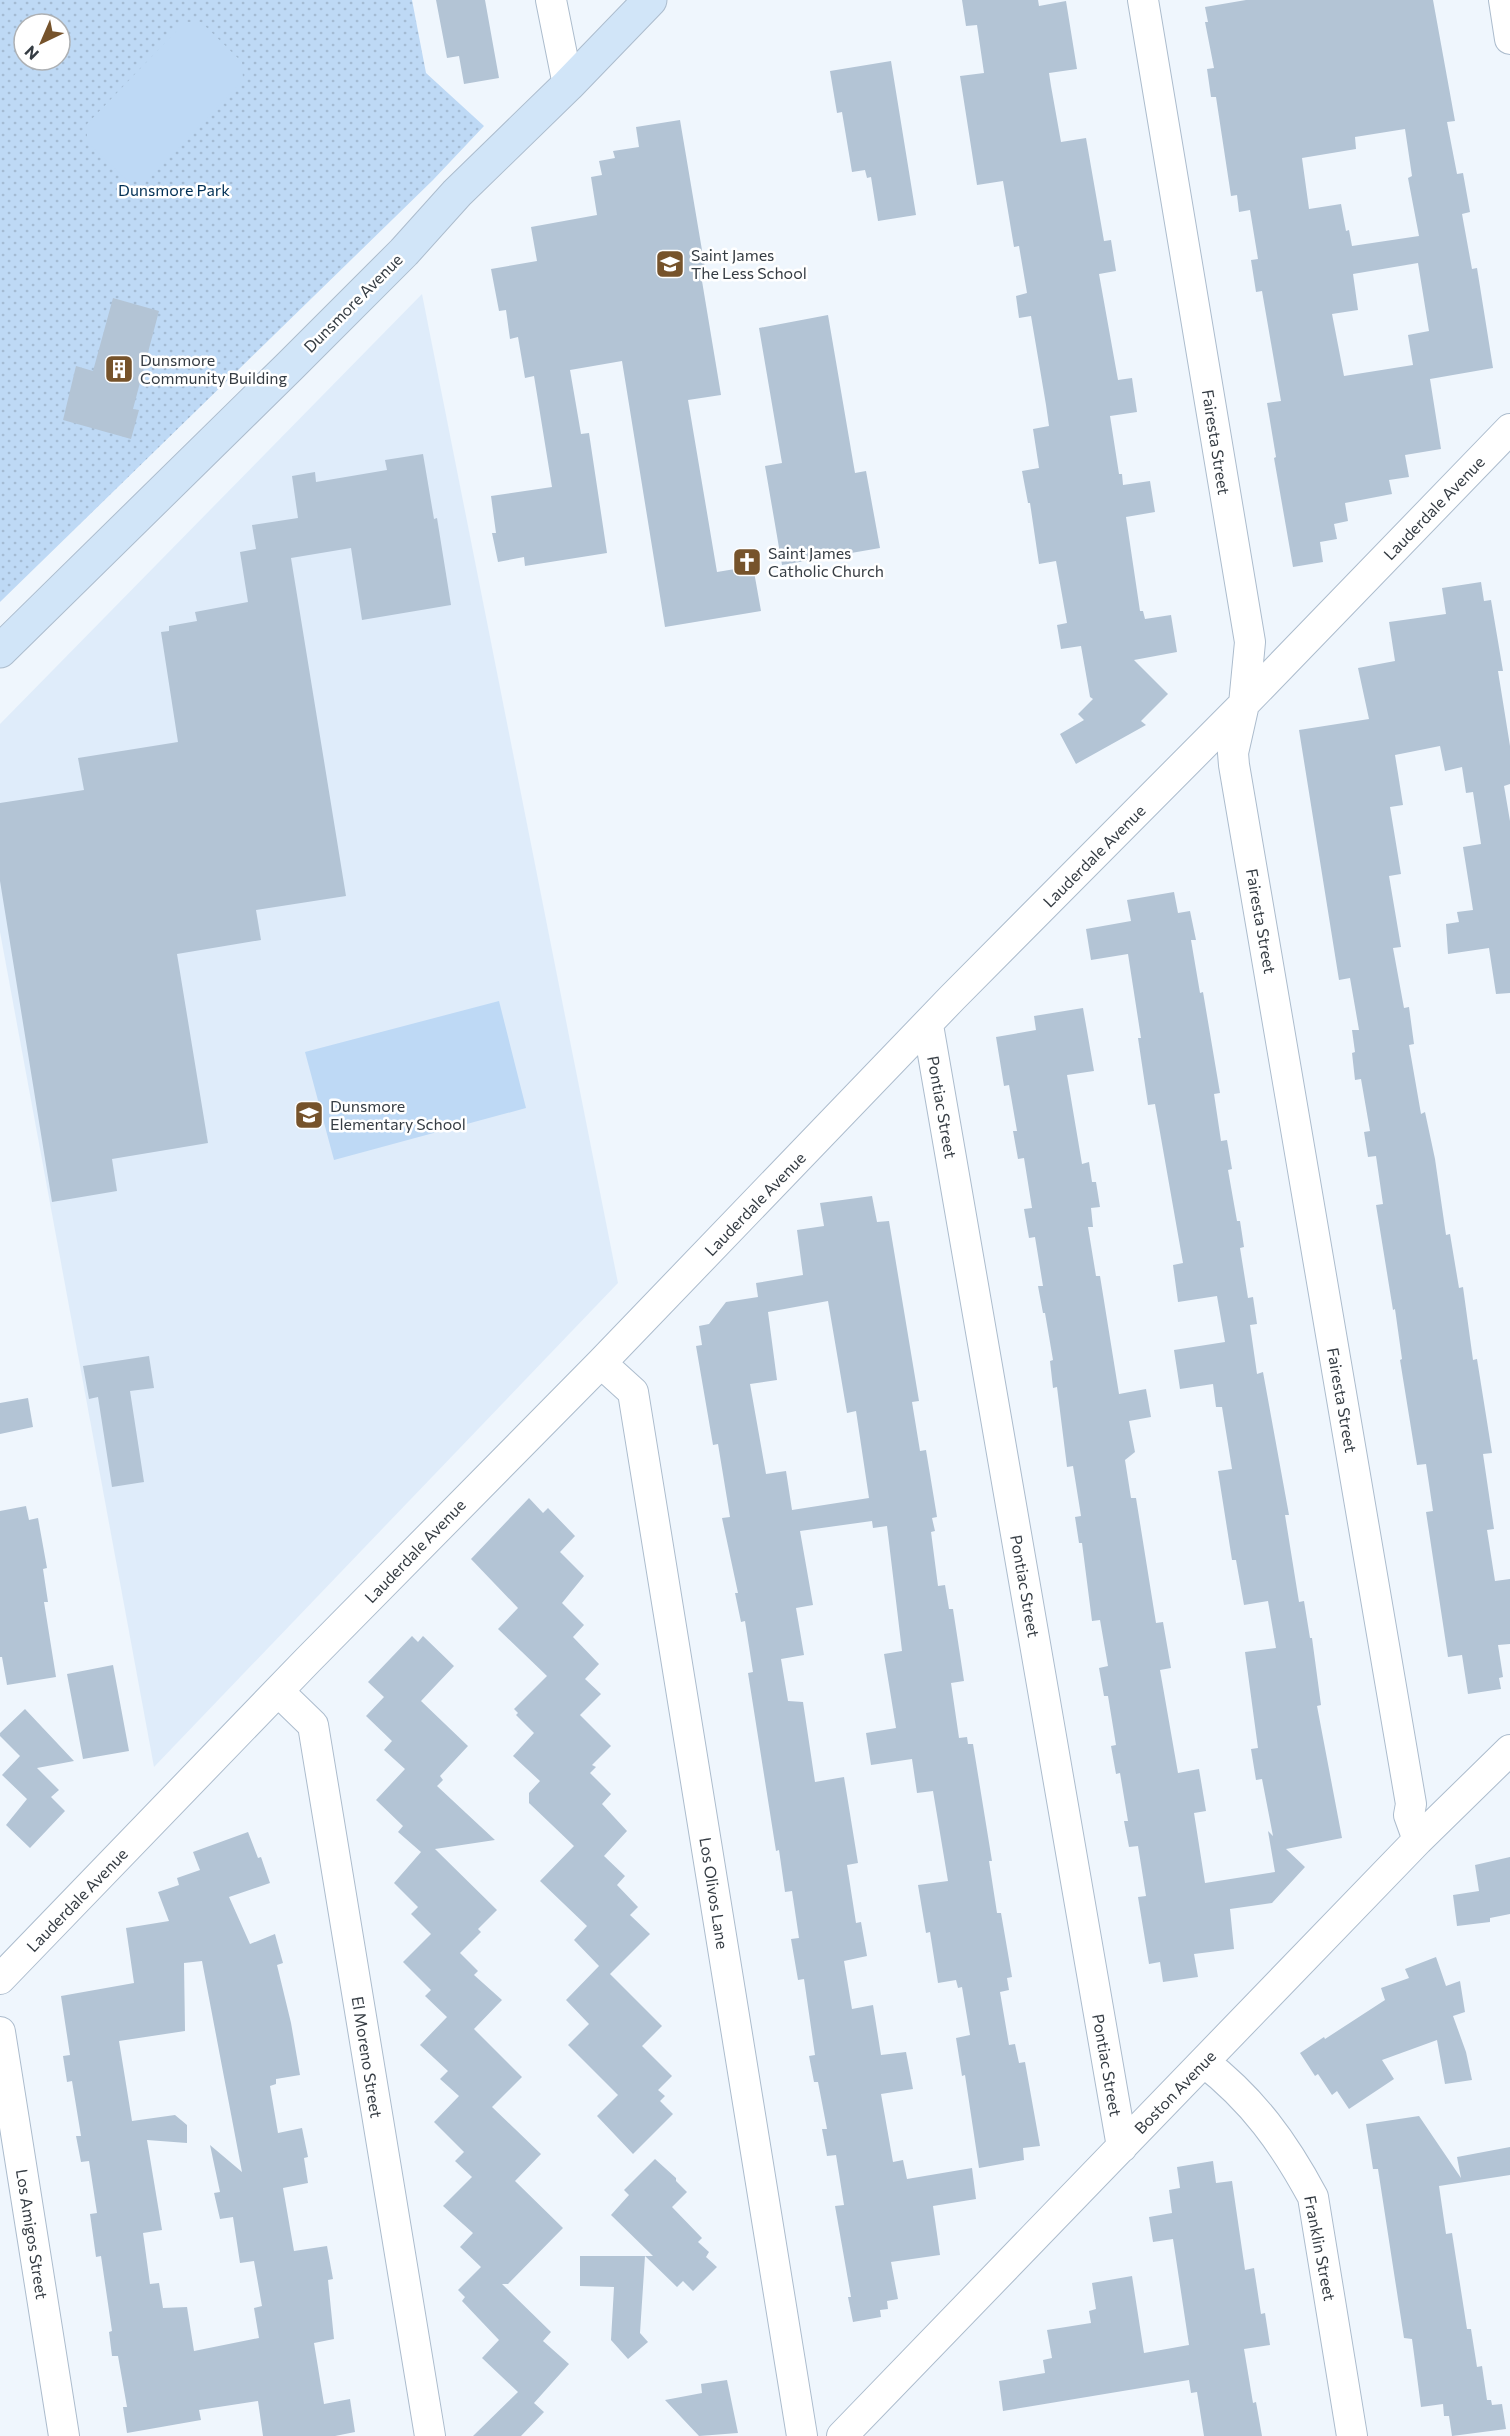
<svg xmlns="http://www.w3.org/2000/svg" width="1510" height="2436" font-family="Commissioner,sans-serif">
  <defs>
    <pattern id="grass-dots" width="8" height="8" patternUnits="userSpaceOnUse" patternTransform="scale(1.5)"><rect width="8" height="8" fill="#bed9f5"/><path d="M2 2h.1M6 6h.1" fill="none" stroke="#a4bbd3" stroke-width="1.8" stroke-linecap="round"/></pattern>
  </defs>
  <rect width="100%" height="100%" fill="#eff6fd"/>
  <path fill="#dfecfa" d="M422 294 618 1283 154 1767 0 932V724Z"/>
  <path fill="url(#grass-dots)" fill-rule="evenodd" d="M0 0H412L426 73 484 126 433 180 0 602ZM24 24H60V60H24Z"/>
  <path fill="#bed9f5" d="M185 22H201L242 62 243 80 148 180H127L87 142V124Z
    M499 1001 526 1108 334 1160 305 1052Z"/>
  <path fill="#b3c4d5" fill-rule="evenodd" d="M436 0H485L499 78 464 84 459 56 447 58Z
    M962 0H1038L1039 6 1066 1 1077 69 1049 73 1051 86 1061 142 1086 138 1104 241 1111 240 1116 271 1099 274 1118 380 1132 378 1137 412 1110 416 1119 474H1122L1123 485 1150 481 1155 512 1126 517 1140 611H1143L1145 619 1171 615 1177 652 1134 660 1168 694 1141 721 1146 725 1076 764 1060 734 1084 720 1078 714 1093 699 1090 697 1081 646 1061 649 1057 625 1067 623 1056 561 1039 564 1030 503H1028L1022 471 1039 468 1033 429 1049 426 1046 405 1031 316 1019 318 1016 296 1027 293 1019 246 1014 247 1003 181 977 185 960 76 984 73 977 25 966 26Z
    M1246 0H1433L1455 121 1447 122 1457 174 1463 173 1470 212 1462 214 1472 269 1477 268 1493 368 1430 379 1441 449 1405 455 1409 477 1389 480 1392 494 1345 503 1348 521 1334 524 1337 539 1320 542 1323 562 1293 567 1274 458 1276 457 1267 403 1281 401 1262 291 1256 292 1251 260 1258 259 1250 210 1239 212 1237 195 1231 196 1216 97H1211L1207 69 1214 68 1205 22H1208L1205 7ZM1405 129 1412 176 1408 178 1419 236 1352 246 1349 230 1346 231 1341 204 1309 209 1302 158 1356 149 1355 137ZM1418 263 1429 331 1408 335 1413 365 1344 376 1332 314 1358 310 1353 274Z
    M891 61 916 215 878 221 871 177 867 178 865 170 852 172 842 112 837 113 830 71Z
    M680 120 705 268 700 269 721 395 688 400 717 572 753 566 761 611 665 627 622 361 570 370 581 434 589 433 607 553 525 566 524 557 498 562 492 533H496L491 496 552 487 534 376 525 378 518 337 510 339 506 310 499 311 491 269 537 261 531 227 597 215 591 177 602 175 599 161 615 158 613 151 639 147 636 127Z
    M113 298 159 311 133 409 139 410 131 439 63 420 76 366 93 371Z
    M828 315 855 473 866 471 880 548 782 565 765 466 782 463 759 328Z
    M423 454 434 519 437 518 451 605 362 620 351 548 291 558 346 896 256 910 261 940 177 954 208 1143 112 1159 117 1191 52 1202 0 881V803L84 790 78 758 178 742 161 632 169 631V626L197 621 195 612 248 602 240 552 256 549 252 525 298 518 292 476 315 472 316 482 387 470 385 460Z
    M1481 582 1484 601 1491 600 1503 671H1498L1510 746V784L1504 786 1510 821V993L1496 994 1489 948 1448 954 1446 924 1459 922 1457 912 1473 910 1463 847 1481 844 1473 792 1466 793 1462 767 1445 771 1440 746 1395 755 1403 805 1390 807 1401 874 1389 876 1401 947 1393 948 1404 1008 1409 1007 1414 1044 1409 1045 1421 1114 1425 1112 1435 1159 1446 1235 1450 1234 1459 1288 1463 1287 1473 1360 1477 1359 1492 1453 1483 1454 1494 1529 1487 1530 1495 1581 1510 1579V1644L1498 1645 1503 1677 1499 1678 1501 1689 1468 1694 1462 1655 1448 1657 1426 1512 1433 1511 1426 1464 1417 1465 1400 1360 1402 1359 1395 1309 1393 1310 1376 1205 1383 1204 1376 1156 1368 1157 1364 1132 1370 1131 1361 1079 1355 1080 1352 1053 1355 1052 1352 1030H1359L1350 978 1339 980 1299 730 1369 719 1358 668 1395 661 1389 622 1446 614 1442 588Z
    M1174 892 1178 913 1190 911 1196 940H1191L1200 993 1203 992 1220 1093 1214 1094 1221 1141 1227 1140 1232 1169 1228 1170 1237 1221H1240L1244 1247 1240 1248 1248 1298 1253 1297 1257 1324 1250 1325 1257 1374 1263 1372 1289 1515H1285L1299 1602 1304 1601 1310 1638H1312L1321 1705 1317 1706 1342 1838 1286 1849 1305 1867 1272 1903 1230 1909 1234 1949 1194 1954 1198 1977 1163 1982 1160 1962 1149 1964 1138 1897 1146 1896 1138 1846 1129 1847 1124 1821H1128L1120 1773 1116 1774 1111 1746 1116 1745 1108 1696H1104L1099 1668 1108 1666 1100 1620 1092 1621 1082 1543H1079L1075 1517 1081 1516 1073 1466 1067 1467 1057 1387 1053 1388 1050 1361 1053 1360 1045 1313H1043L1038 1286H1043L1035 1237 1029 1238 1024 1209 1032 1208 1024 1158 1018 1159 1013 1131H1017L1009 1085 1004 1086 996 1037 1036 1030 1034 1016 1083 1008 1094 1071 1067 1075 1082 1164 1089 1162 1092 1182H1096L1100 1207 1091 1208 1093 1227H1088L1096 1276H1100L1119 1394 1146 1389 1151 1417 1129 1421 1135 1452 1125 1460 1131 1498H1136L1156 1623 1163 1622 1171 1668 1160 1670 1178 1773 1199 1769 1206 1811 1194 1813 1205 1883 1275 1872 1268 1831 1273 1836 1262 1779 1256 1780 1251 1749 1258 1748 1245 1652 1276 1648 1268 1601 1244 1605 1236 1560H1232L1218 1471 1232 1469 1222 1407H1216L1213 1384 1180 1389 1174 1350 1225 1342 1217 1296 1178 1302 1173 1265 1183 1263 1155 1104 1148 1105 1138 1038H1141L1128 954 1091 960 1086 929 1131 921 1127 900Z
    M872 1196 877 1222 889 1221 919 1401 912 1402 920 1451 926 1450 937 1517 932 1518 935 1531 931 1532 938 1586 945 1585 949 1609H953L964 1681 951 1683 959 1738 967 1737 968 1744H973L992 1861H989L997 1913H1001L1012 1977 1007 1978 1009 1990 1000 1992 1009 2045 1015 2044 1019 2063 1025 2062 1040 2146 1023 2148 1024 2160 979 2168 965 2075 962 2076 956 2038 970 2035 962 1987 958 1988 956 1980 938 1983 930 1932 926 1933 918 1885 948 1881 933 1791 917 1793 912 1759 871 1765 866 1733 896 1728 884 1654 902 1651 887 1526 873 1528 872 1521 800 1531 813 1605 796 1608 804 1655 781 1659 788 1701 803 1702 815 1782 844 1777 858 1863 847 1865 856 1923 861 1922 867 1956 844 1961 852 2009 873 2005 881 2055 906 2052 913 2089 881 2094 893 2162 903 2160 907 2179 972 2168 976 2199 933 2206 940 2255 891 2262 898 2299 887 2301 888 2309 880 2310 881 2317 853 2322 848 2297H851L835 2206 844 2205 836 2155 827 2156 822 2129H827L818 2082H814L809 2056 815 2055 804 1979 798 1980 791 1939 799 1938 792 1891 785 1892 779 1850 776 1851 748 1673 753 1672 745 1621 741 1622 735 1593H738L722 1518 730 1517 718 1444 713 1445 696 1346 702 1345 699 1326 709 1324 726 1302 758 1297 756 1283 803 1275 797 1230 824 1226 820 1203ZM828 1301 847 1413 856 1411 869 1498 792 1510 786 1471 766 1474 750 1384 777 1380 768 1312Z
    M149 1356 154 1388 130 1391 144 1482 112 1487 98 1397 89 1399 83 1366Z
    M28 1398 33 1427 0 1434V1403Z
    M529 1498 543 1513 548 1508 575 1536 560 1552 584 1576 562 1603 584 1625 573 1637 599 1664 585 1679 601 1694 580 1715 611 1746 592 1765 596 1767 590 1773 611 1794 602 1804 627 1831 604 1856 625 1876 617 1885 638 1907 630 1915 650 1934 610 1974 662 2026 642 2046 672 2076 658 2090 665 2096 660 2101 673 2114 633 2154 597 2116 618 2095 568 2045 589 2024 566 2000 599 1966 574 1940 587 1926 540 1881 574 1846 529 1803V1793L540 1781 513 1756 534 1733 516 1715 518 1713 514 1709 547 1676 498 1629 518 1608 471 1559Z
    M26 1506 29 1520 38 1518 47 1568 43 1569 48 1602H44L56 1677 7 1685 2 1657H0V1511Z
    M412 1636 418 1642 423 1636 454 1666 421 1701 468 1746 440 1776 443 1780 437 1786 495 1840 435 1849 497 1910 478 1929 481 1932 460 1953 478 1971 474 1975 502 2000 474 2029 522 2077 492 2107 541 2154 515 2181 563 2228 508 2284H502L551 2332 543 2341 569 2364 534 2403 544 2412 521 2436H473L518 2392 482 2358 499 2340 462 2301 465 2297 458 2290 481 2267 460 2247 473 2233 443 2206 472 2177 455 2161 464 2152 434 2122 459 2096 440 2079 448 2071 420 2045 447 2017 425 1996 431 1990 403 1962 431 1934 411 1914 418 1907 394 1883 421 1852 398 1832 403 1826 376 1800 405 1769 384 1750 392 1741 366 1716 384 1697 368 1682Z
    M113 1665 129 1751 83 1759 67 1674Z
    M25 1709 74 1761 37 1768 59 1790 51 1797 65 1811 30 1848 6 1825 27 1799 2 1775 20 1756 0 1736V1733Z
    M248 1832 258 1858 261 1857 270 1883 229 1897 250 1944 275 1934 283 1963 277 1965 291 2023 300 2075 276 2079V2084L270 2086 278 2133 302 2128 308 2157 304 2158 308 2183 283 2188 294 2251 327 2246 333 2279 328 2280 334 2339 314 2343 324 2404 350 2399 355 2432 335 2436H263L258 2401 199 2410 201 2420 127 2433 123 2407H127L118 2356H112L109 2332 112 2331 101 2256 96 2257 90 2214 97 2213 89 2161 81 2162 76 2136H81L72 2081 67 2082 63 2056 70 2055 61 1996 134 1983 126 1928 169 1921 158 1892 179 1885 177 1878 200 1870 193 1852ZM202 1961 242 2172 210 2145 220 2192 214 2193 220 2219 233 2217 240 2263 254 2261 262 2306 254 2308 259 2338 194 2351 187 2307 163 2308 159 2283 150 2284 143 2233 162 2230 147 2140 187 2143V2125L175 2115 132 2121 119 2041 185 2031 184 1963Z
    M1510 1857V1914L1490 1918V1922L1457 1926 1453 1895 1479 1891 1475 1865Z
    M1436 1957 1446 1986 1460 1981 1465 2012 1453 2016 1466 2052 1472 2080 1445 2084 1437 2040 1382 2060 1394 2079 1349 2109 1337 2091 1332 2095 1318 2074 1315 2076 1300 2053 1324 2037 1325 2039 1385 2000 1381 1988 1409 1978 1405 1969Z
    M1419 2116 1461 2178 1457 2157 1510 2147V2175L1439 2186 1446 2234 1452 2233 1467 2329H1471L1477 2367 1482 2366 1487 2400H1491L1492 2405 1502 2404 1506 2429 1452 2436 1449 2416H1444L1443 2404 1421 2407 1412 2339 1404 2338 1378 2169H1373L1366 2124Z
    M655 2159 676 2178V2181L687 2192 672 2207 702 2238 698 2242 709 2252 706 2257 717 2267 693 2291 683 2281 677 2287 645 2256 640 2333 648 2342 628 2359 611 2340 614 2287 580 2286V2256H653L611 2215 629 2195 624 2190Z
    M1213 2161 1216 2183 1232 2181 1245 2270 1254 2268 1261 2314 1265 2313 1270 2345 1244 2349 1253 2403 1256 2402 1262 2436H1204L1197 2392 1191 2393 1189 2380 1003 2411 999 2381 1045 2373 1043 2360 1052 2358 1047 2330 1091 2323 1089 2311 1096 2309 1092 2283 1132 2276 1144 2353 1189 2345 1173 2239 1153 2242 1149 2217 1172 2213 1169 2190 1180 2188 1177 2167Z
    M727 2380 738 2433 699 2436 665 2400 702 2393 701 2384Z"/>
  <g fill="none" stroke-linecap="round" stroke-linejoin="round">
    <g stroke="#acbccd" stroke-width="32">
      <path id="street" d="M551 0 568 85
        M1143 0 1250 642 1244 704 1233 753 1234 765 1411 1804 1409 1815 1418 1840
        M1504 0 1510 39
        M928 1025 1122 2147
        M601 1363 633 1392 802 2436
        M279 1692 313 1725 430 2436
        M0 1979 307 1661 601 1363 952 998 1244 704 1510 429
        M0 2032 64 2436
        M1204 2062C1253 2100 1284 2143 1313 2197L1352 2436
        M842 2436 1418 1840 1510 1750"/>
    </g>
    <g stroke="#acbccd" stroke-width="35">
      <path id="secondary" d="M0 651 289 367 404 252 457 193 568 85 650 0"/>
    </g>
    <use href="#street" stroke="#fff" stroke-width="30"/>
    <use href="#secondary" stroke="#d1e5f8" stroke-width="33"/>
  </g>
  <defs>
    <g id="school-square" transform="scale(1.5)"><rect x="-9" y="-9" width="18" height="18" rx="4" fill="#76532b" stroke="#fff"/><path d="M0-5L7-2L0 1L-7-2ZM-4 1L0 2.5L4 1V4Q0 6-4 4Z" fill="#fff"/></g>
    <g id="building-square" transform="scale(1.5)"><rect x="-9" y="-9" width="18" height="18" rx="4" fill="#76532b" stroke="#fff"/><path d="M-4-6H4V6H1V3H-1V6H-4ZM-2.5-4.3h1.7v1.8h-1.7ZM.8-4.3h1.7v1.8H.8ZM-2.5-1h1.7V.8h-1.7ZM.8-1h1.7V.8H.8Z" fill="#fff"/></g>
    <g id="church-square" transform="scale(1.5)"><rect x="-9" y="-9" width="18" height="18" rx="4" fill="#76532b" stroke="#fff"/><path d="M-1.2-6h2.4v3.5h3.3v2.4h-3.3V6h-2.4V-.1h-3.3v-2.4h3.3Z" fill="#fff"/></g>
  </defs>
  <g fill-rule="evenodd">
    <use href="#school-square" x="670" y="264"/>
    <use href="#building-square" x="119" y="369"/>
    <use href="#church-square" x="747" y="562"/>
    <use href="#school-square" x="309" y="1115"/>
  </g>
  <g text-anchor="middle" stroke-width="5" stroke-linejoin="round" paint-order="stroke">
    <g font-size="16" fill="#002f54" stroke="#fff">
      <text x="174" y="196">Dunsmore Park</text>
    </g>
    <g font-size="16" fill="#353c43" stroke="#fff" text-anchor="start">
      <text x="691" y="261">Saint James<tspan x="691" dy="18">The Less School</tspan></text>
      <text x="140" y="366">Dunsmore<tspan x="140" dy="18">Community Building</tspan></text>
      <text x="768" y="559">Saint James<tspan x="768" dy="18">Catholic Church</tspan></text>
      <text x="330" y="1112">Dunsmore<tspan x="330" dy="18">Elementary School</tspan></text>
    </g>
    <g font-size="16" fill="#353c43" stroke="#fff">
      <text transform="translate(353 303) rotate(-45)" y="6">Dunsmore Avenue</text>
      <text transform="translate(1216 442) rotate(81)" y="6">Fairesta Street</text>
      <text transform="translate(1434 508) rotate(-46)" y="6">Lauderdale Avenue</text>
      <text transform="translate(1094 856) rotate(-45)" y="6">Lauderdale Avenue</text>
      <text transform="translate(1261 921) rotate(80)" y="6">Fairesta Street</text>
      <text transform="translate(942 1107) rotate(80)" y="6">Pontiac Street</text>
      <text transform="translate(755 1204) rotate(-46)" y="6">Lauderdale Avenue</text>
      <text transform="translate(1342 1400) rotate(80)" y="6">Fairesta Street</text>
      <text transform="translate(415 1551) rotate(-46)" y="6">Lauderdale Avenue</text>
      <text transform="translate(1025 1586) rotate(80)" y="6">Pontiac Street</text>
      <text transform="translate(714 1893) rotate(81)" y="6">Los Olivos Lane</text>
      <text transform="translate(77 1900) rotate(-46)" y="6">Lauderdale Avenue</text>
      <text transform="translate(367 2057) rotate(81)" y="6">El Moreno Street</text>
      <text transform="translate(1107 2065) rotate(80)" y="6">Pontiac Street</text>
      <text transform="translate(1175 2092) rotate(-46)" y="6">Boston Avenue</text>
      <text transform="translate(32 2234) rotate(81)" y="6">Los Amigos Street</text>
      <text transform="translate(1320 2248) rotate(79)" y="6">Franklin Street</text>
    </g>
  </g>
  <g transform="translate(42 42) rotate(224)"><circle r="28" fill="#ffffff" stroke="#aeb1b4" stroke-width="1.5"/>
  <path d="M0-4.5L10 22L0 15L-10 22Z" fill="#76532b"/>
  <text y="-9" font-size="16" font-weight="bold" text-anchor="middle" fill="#353c43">N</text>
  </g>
</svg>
